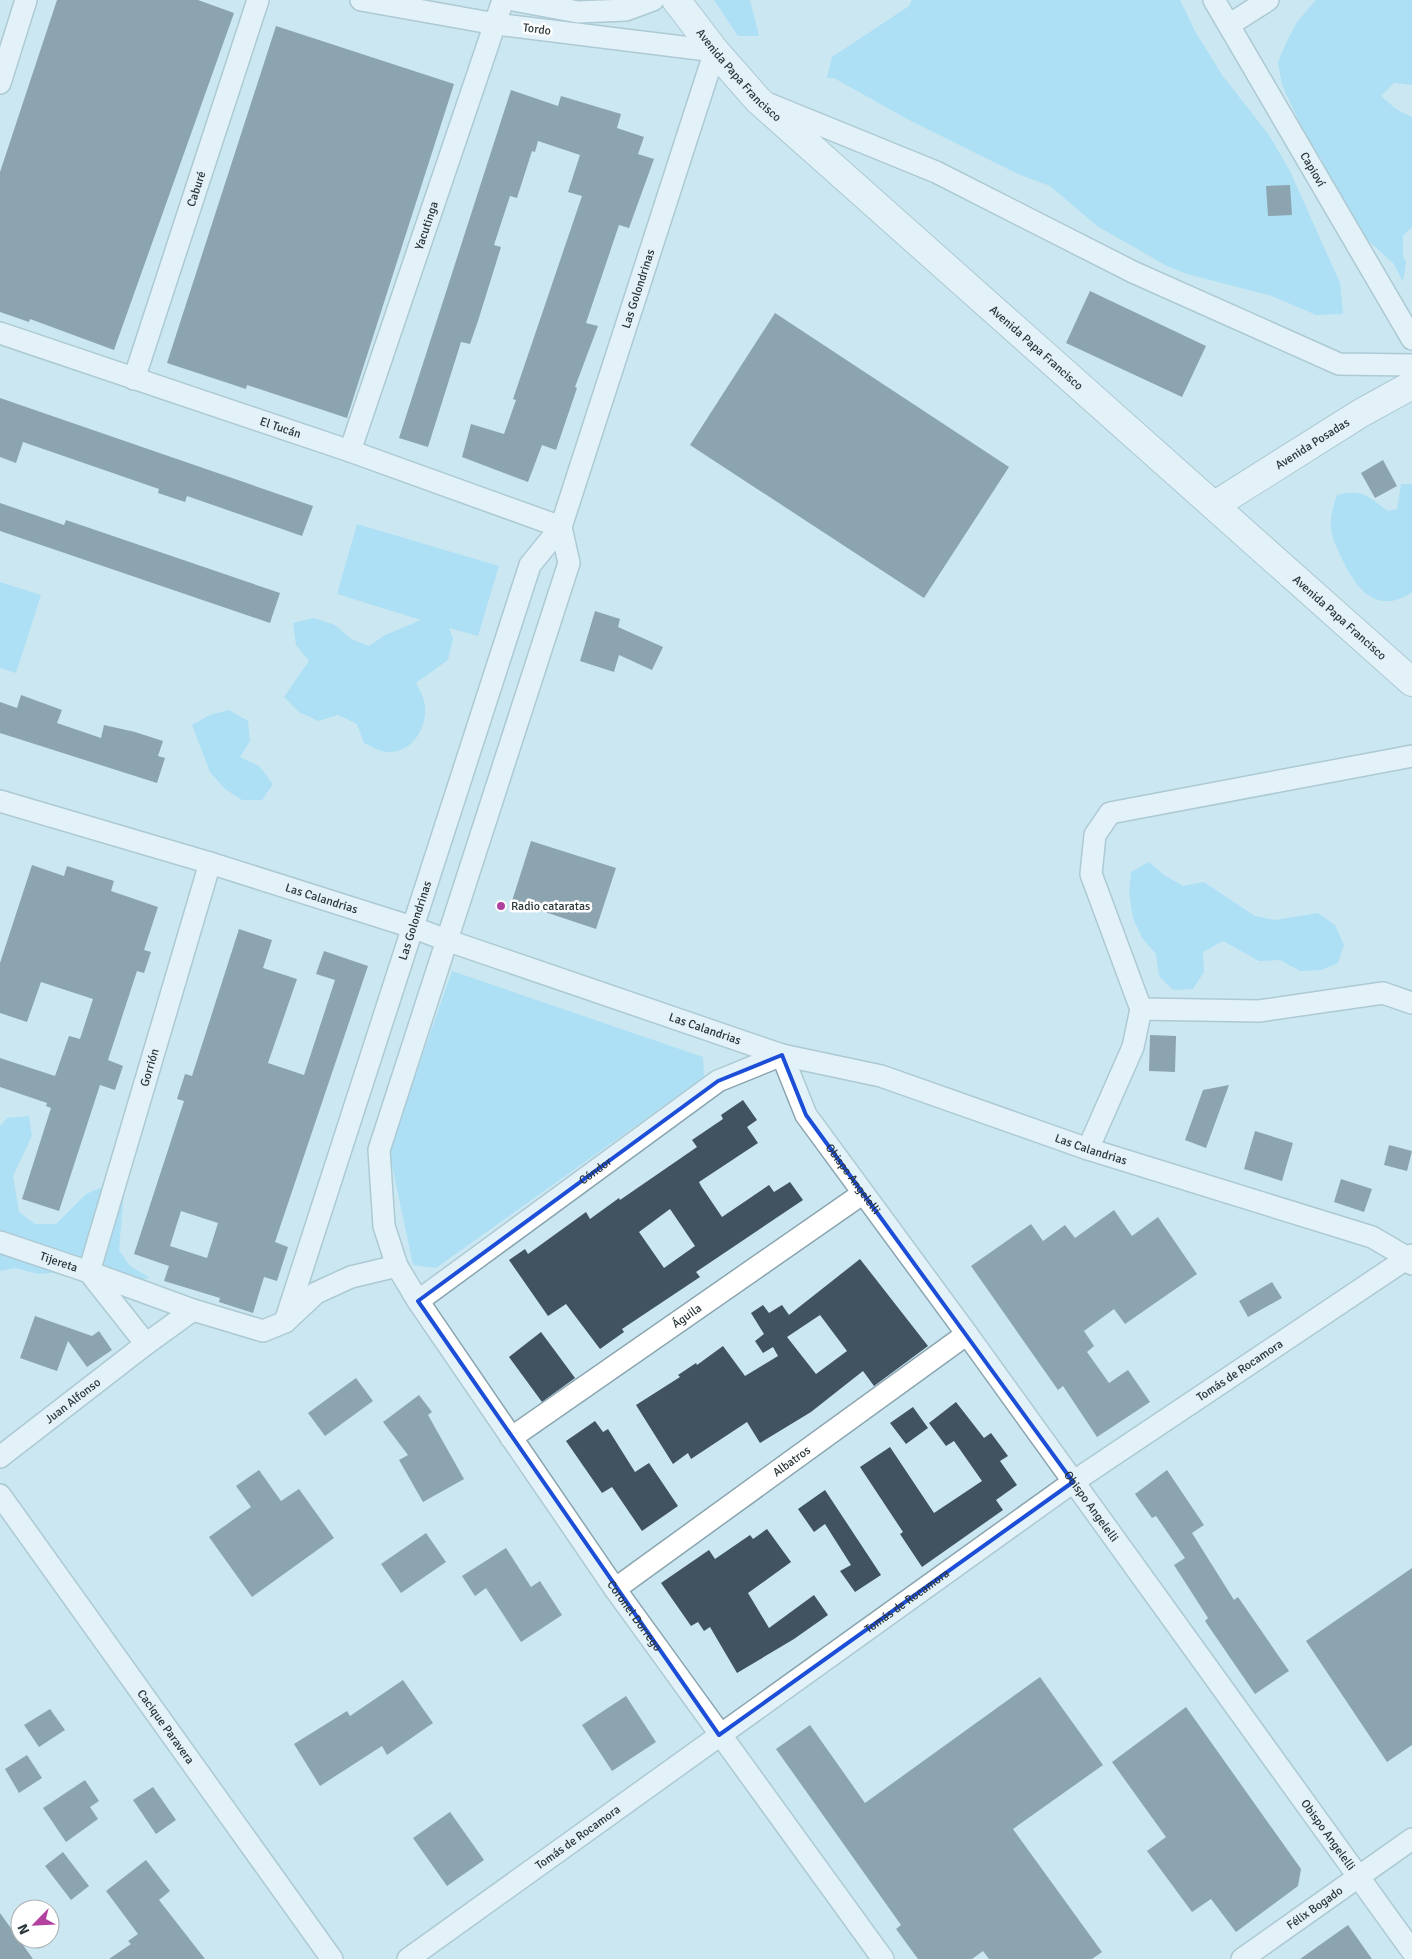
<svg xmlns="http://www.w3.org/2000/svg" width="1412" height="1959" font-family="Signika,sans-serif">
  <rect width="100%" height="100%" fill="#cbe7f2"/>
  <path fill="#89d7f5" d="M714 0H750L759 36H738Z
    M912 0H1180L1195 31 1222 75 1269 135 1290 171 1340 283 1343 314 1316 315 1272 296 1187 274 1167 266 1097 226 1050 186 1018 174 909 120 834 78H827L832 57 909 6Z
    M1316 0H1412V85L1394 83 1381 96 1396 109 1412 117V227L1403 236V256L1406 262 1403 282 1394 264 1362 235 1349 219 1322 160 1309 143 1282 85 1278 62 1286 43 1297 22Z
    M1401 484H1412V592C1378 616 1356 589 1342 559 1338 550 1332 539 1331 529 1330 517 1333 507 1337 495 1363 489 1367 496 1388 511L1397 509Z
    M357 524 499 566 478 636 449 628 453 639 448 660 416 683C419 689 423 695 424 701 430 726 411 758 382 751 376 750 370 745 364 743L357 724 338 715 318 721 299 712 284 697 309 661 296 645 293 623 314 618 335 625 351 639 369 646 385 635 421 620 337 594Z
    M0 582 41 595 16 673 0 668Z
    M229 710 248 721 250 741 240 757 259 766 273 784 262 800H242L225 789 210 772 192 725 210 715Z
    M1149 862 1164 875 1183 886 1204 882 1255 916 1275 920 1318 913 1335 925 1344 945 1338 963 1321 970 1300 971 1280 960 1259 961 1223 941 1203 952 1204 972 1193 989 1173 990 1159 976 1156 954 1142 938 1133 918 1129 893 1131 872Z
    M452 971 703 1057 704 1077 436 1268 413 1265 389 1151Z
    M29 1116 32 1136 13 1176 19 1212 35 1224H56L86 1194 105 1186 124 1192 119 1250 130 1266 150 1278 134 1280 79 1278 59 1272 38 1274 15 1268 0 1271V1126L7 1118Z"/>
  <path fill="#415261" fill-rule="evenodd" d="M57 0H198L234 13 114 350 30 319 29 322 0 312V172Z
    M276 26 454 84 347 418 247 385 246 389 167 363Z
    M511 90 558 106 561 96 621 114 617 128 644 137 638 154 654 159 629 228 619 225 586 323 598 326 575 387 577 388 556 450 542 445 528 482 462 457 471 424 504 434 516 400 513 399 582 196 568 192 580 155 538 141 535 152 532 151 517 198 510 196 494 245 501 247 478 321 470 344 461 342 428 447 399 438Z
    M1290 185 1292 215 1268 216 1266 186Z
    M1090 291 1206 346 1182 397 1066 343Z
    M775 313 1009 467 924 598 690 445Z
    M0 398 313 506 302 536 187 496 185 502 158 493 159 489 23 442 16 463 0 457Z
    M1383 460 1397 486 1375 498 1361 473Z
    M0 503 64 525 66 520 280 593 270 623 0 531Z
    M595 611 620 619 618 627 663 647 652 670 619 655 614 672 580 661Z
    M21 695 62 710 57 723 101 738 104 725 135 732 163 741 158 756 165 758 157 783 0 733V702L17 708Z
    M531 841 616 868 596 929 512 901Z
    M32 865 64 876 67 866 114 881 111 891 158 907 144 950 151 952 144 973 137 971 108 1060 123 1066 115 1090 100 1085 59 1211 22 1199 51 1108 46 1106 47 1103 0 1087V1058L55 1076 69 1036 80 1039 93 999 41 982 27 1022 0 1013V963Z
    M239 929 272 940 263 968 297 979 268 1063 304 1075 335 980 316 974 324 951 368 966 275 1242 288 1247 277 1281 264 1277 253 1313 219 1302 220 1298 164 1281 169 1266 134 1254 184 1101 177 1099 185 1074 192 1076ZM181 1211 218 1223 207 1258 170 1246Z
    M1150 1035 1176 1036 1175 1072 1149 1071Z
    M1229 1085 1206 1148 1185 1140 1203 1090Z
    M743 1100 757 1120 747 1127 758 1143 699 1182 701 1186 722 1217 769 1185 774 1192 790 1182 803 1200 696 1272 700 1277 622 1329 624 1332 600 1349 566 1304 548 1316 509 1260 525 1249 528 1254 586 1212 590 1219 619 1198 620 1200 697 1147 692 1140 723 1119 721 1115ZM670 1209 695 1246 664 1268 639 1232Z
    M1255 1131 1293 1143 1282 1181 1244 1169Z
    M1389 1145 1412 1151 1407 1171 1384 1165Z
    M1341 1179 1372 1189 1364 1212 1334 1202Z
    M1114 1210 1132 1236 1158 1217 1197 1274 1125 1324 1114 1309 1084 1331 1094 1346 1087 1352 1109 1383 1128 1370 1150 1402 1097 1437 1063 1386 1058 1390 971 1266 1031 1224 1043 1241 1065 1225 1075 1238Z
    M860 1259 928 1346 874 1386 863 1371 811 1412 760 1443 747 1422 691 1459 688 1453 673 1464 636 1405 680 1377 678 1375 696 1363 697 1365 723 1346 745 1376 778 1356 773 1347 763 1353 755 1341 764 1334 751 1313 763 1305 769 1313 782 1305 789 1315ZM820 1315 847 1351 816 1374 787 1337Z
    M1272 1282 1282 1298 1248 1317 1239 1301Z
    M35 1316 92 1336 99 1331 112 1350 87 1367 68 1341 57 1371 20 1358Z
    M541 1332 575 1378 542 1402 509 1357Z
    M356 1378 373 1401 325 1436 308 1413Z
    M419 1395 432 1412 428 1415 464 1479 423 1502 399 1460 408 1455 383 1422Z
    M956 1402 984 1438 991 1433 1008 1456 1000 1461 1017 1485 996 1500 1003 1510 922 1567 900 1534 903 1532 860 1467 890 1447 934 1513 982 1481 954 1441 946 1446 929 1423Z
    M913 1407 928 1428 906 1444 890 1423Z
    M595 1421 603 1432 608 1429 635 1472 649 1463 678 1506 642 1531 612 1487 602 1493 566 1441Z
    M259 1470 281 1501 299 1489 334 1538 252 1597 209 1537 251 1507 236 1486Z
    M1167 1470 1204 1525 1192 1533 1234 1600 1238 1597 1289 1671 1255 1694 1205 1621 1208 1618 1174 1565 1185 1558 1156 1516 1152 1518 1135 1494Z
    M825 1490 881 1575 855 1592 840 1571 851 1565 825 1524 814 1532 798 1509Z
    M767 1529 791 1562 748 1593 769 1628 814 1595 828 1615 794 1639 737 1673 710 1627 704 1631 698 1622 691 1626 661 1583 709 1550 715 1559 750 1535 753 1539Z
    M426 1533 446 1562 401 1593 381 1564Z
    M506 1548 531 1587 540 1581 562 1615 521 1642 486 1588 475 1596 462 1576Z
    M1412 1568V1745L1387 1762 1306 1641Z
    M1040 1677 1103 1765 1013 1829 1102 1952 1092 1959H989L983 1951 972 1959H918L896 1929 901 1925 776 1749 810 1725 865 1803Z
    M403 1680 433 1723 387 1755 382 1746 320 1786 294 1744 347 1711 350 1716Z
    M626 1696 656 1742 612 1771 582 1725Z
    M1186 1707 1301 1869 1298 1886 1236 1932 1211 1899 1192 1912 1147 1851 1166 1837 1112 1762Z
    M50 1709 65 1730 39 1747 24 1725Z
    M27 1755 42 1778 19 1793 5 1769Z
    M85 1780 99 1801 90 1807 98 1819 66 1842 43 1808Z
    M153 1787 176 1820 156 1834 133 1800Z
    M450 1812 484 1860 447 1886 413 1838Z
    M63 1852 89 1886 71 1900 45 1866Z
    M146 1860 170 1891 159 1900 205 1959H109L131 1944 128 1941 138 1934 106 1891Z
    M0 1913 33 1959H0Z
    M1348 1925 1372 1959H1300Z"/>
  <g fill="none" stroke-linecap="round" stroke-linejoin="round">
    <g stroke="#8aa5af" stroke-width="24">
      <g id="street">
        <path d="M513 0 578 12 626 10 653 0"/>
        <path id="s1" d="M1214 0 1412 339"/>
        <path d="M1229 25 1268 0"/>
        <path d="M0 83 26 0"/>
        <path d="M769 104 936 172 1133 272 1339 364 1412 365"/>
        <path id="s2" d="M0 333 350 451 561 527"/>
        <path id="s3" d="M134 379 258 0"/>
        <path id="s4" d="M350 451 503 0"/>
        <path id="s5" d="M561 527 569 563 379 1150 384 1226 397 1266 418 1301 615 1589 883 1959"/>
        <path id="s6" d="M0 801 210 863 412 927 446 940 782 1055 881 1076 1088 1149 1372 1237 1408 1258 1412 1264"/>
        <path d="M1141 1009 1259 1011 1383 993 1412 1003"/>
        <path d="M1088 1149 1133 1047 1141 1009 1091 874 1095 835 1110 813 1412 756"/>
        <path id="s7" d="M0 1242 89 1272 146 1344"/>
        <path id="s8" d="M418 1301 718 1081 782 1055 806 1115 967 1334 1412 1951"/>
        <path id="s9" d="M193 1310 89 1272 210 863"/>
        <path id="s10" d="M285 1322 530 565 561 527 715 51 496 24 361 0"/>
        <path id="s11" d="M511 1438 862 1194"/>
        <path id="s12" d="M0 1457 146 1344 193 1310 263 1331 285 1322 316 1293 351 1277 397 1266"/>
        <path id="s13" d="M0 1495 332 1959"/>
        <path id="s14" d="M615 1589 967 1334"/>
        <path id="s15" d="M408 1959 1073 1482 1412 1255"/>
        <path id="s16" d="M1242 1959 1412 1839"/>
      </g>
    </g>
    <g stroke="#8aa5af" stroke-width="30">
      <g id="secondary">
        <path id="s17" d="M676 0 715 51 758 100 1412 682"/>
        <path id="s18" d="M1215 505 1361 413 1412 385"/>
      </g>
    </g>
    <use href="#street" stroke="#fff" stroke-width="21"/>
    <use href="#secondary" stroke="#fff" stroke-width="28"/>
  </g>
  <path d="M0 0H1412V1959H0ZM782 1055 806 1115 1073 1482 719 1735 418 1301 718 1081Z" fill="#cbe7f2" fill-opacity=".55" fill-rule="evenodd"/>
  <path fill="none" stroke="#1d4ed8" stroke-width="4" stroke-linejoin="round" d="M782 1055 806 1115 1073 1482 719 1735 418 1301 718 1081Z"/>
  <circle fill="#b142a0" stroke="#fff" stroke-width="2" cx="501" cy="906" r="5"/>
  <g text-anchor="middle" stroke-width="5" stroke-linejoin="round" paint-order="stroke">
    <g font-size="12" fill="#2b363a" stroke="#fff">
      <text transform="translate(537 29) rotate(7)" y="4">Tordo</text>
      <text dy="4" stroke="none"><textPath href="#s17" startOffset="98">Avenida Papa Francisco</textPath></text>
      <text dy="4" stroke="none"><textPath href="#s1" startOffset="196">Capioví</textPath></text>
      <text dy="4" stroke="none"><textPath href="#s3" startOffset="200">Caburé</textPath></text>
      <text dy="4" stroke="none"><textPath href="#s4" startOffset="238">Yacutinga</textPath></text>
      <text dy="4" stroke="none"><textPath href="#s10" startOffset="1095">Las Golondrinas</textPath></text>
      <text dy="4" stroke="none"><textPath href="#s17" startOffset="502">Avenida Papa Francisco</textPath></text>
      <text dy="4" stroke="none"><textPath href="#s2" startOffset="296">El Tucán</textPath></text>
      <text dy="4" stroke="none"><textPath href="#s18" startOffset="115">Avenida Posadas</textPath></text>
      <text dy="4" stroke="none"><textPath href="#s17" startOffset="908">Avenida Papa Francisco</textPath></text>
      <text dy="4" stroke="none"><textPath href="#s6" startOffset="336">Las Calandrias</textPath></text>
      <text dy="4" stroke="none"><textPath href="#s10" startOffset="422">Las Golondrinas</textPath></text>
      <text dy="4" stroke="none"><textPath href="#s6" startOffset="741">Las Calandrias</textPath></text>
      <text dy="4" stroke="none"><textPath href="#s9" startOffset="324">Gorrión</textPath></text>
      <text dy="4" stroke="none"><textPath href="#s6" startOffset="1146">Las Calandrias</textPath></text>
      <text dy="4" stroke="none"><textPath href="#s8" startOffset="220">Cóndor</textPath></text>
      <text dy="4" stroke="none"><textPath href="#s8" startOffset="585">Obispo Angelelli</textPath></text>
      <text dy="4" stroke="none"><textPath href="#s7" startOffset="62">Tijereta</textPath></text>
      <text dy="4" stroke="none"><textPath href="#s11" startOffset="214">Águila</textPath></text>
      <text dy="4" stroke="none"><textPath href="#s15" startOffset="1019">Tomás de Rocamora</textPath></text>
      <text dy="4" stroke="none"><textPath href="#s12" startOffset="92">Juan Alfonso</textPath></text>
      <text dy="4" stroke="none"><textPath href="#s14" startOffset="218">Albatros</textPath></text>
      <text dy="4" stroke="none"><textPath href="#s8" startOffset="990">Obispo Angelelli</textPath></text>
      <text dy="4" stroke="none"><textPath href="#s15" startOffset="614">Tomás de Rocamora</textPath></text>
      <text dy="4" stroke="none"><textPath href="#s5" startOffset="1195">Coronel Dorrego</textPath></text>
      <text dy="4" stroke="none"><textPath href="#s13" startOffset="285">Cacique Paravera</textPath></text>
      <text dy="4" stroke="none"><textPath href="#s8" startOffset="1395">Obispo Angelelli</textPath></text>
      <text dy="4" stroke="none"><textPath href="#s15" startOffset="209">Tomás de Rocamora</textPath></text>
      <text dy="4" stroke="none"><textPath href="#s16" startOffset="89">Félix Bogado</textPath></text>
    </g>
    <g font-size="12" fill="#2b363a" stroke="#fff" text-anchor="start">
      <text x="511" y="910">Radio cataratas</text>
    </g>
  </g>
  <g transform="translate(35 1924) rotate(246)"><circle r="24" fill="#ffffff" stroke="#aaafb0"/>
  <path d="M0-4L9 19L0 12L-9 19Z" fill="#b142a0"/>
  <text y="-8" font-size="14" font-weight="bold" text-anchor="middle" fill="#2b363a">N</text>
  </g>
</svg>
